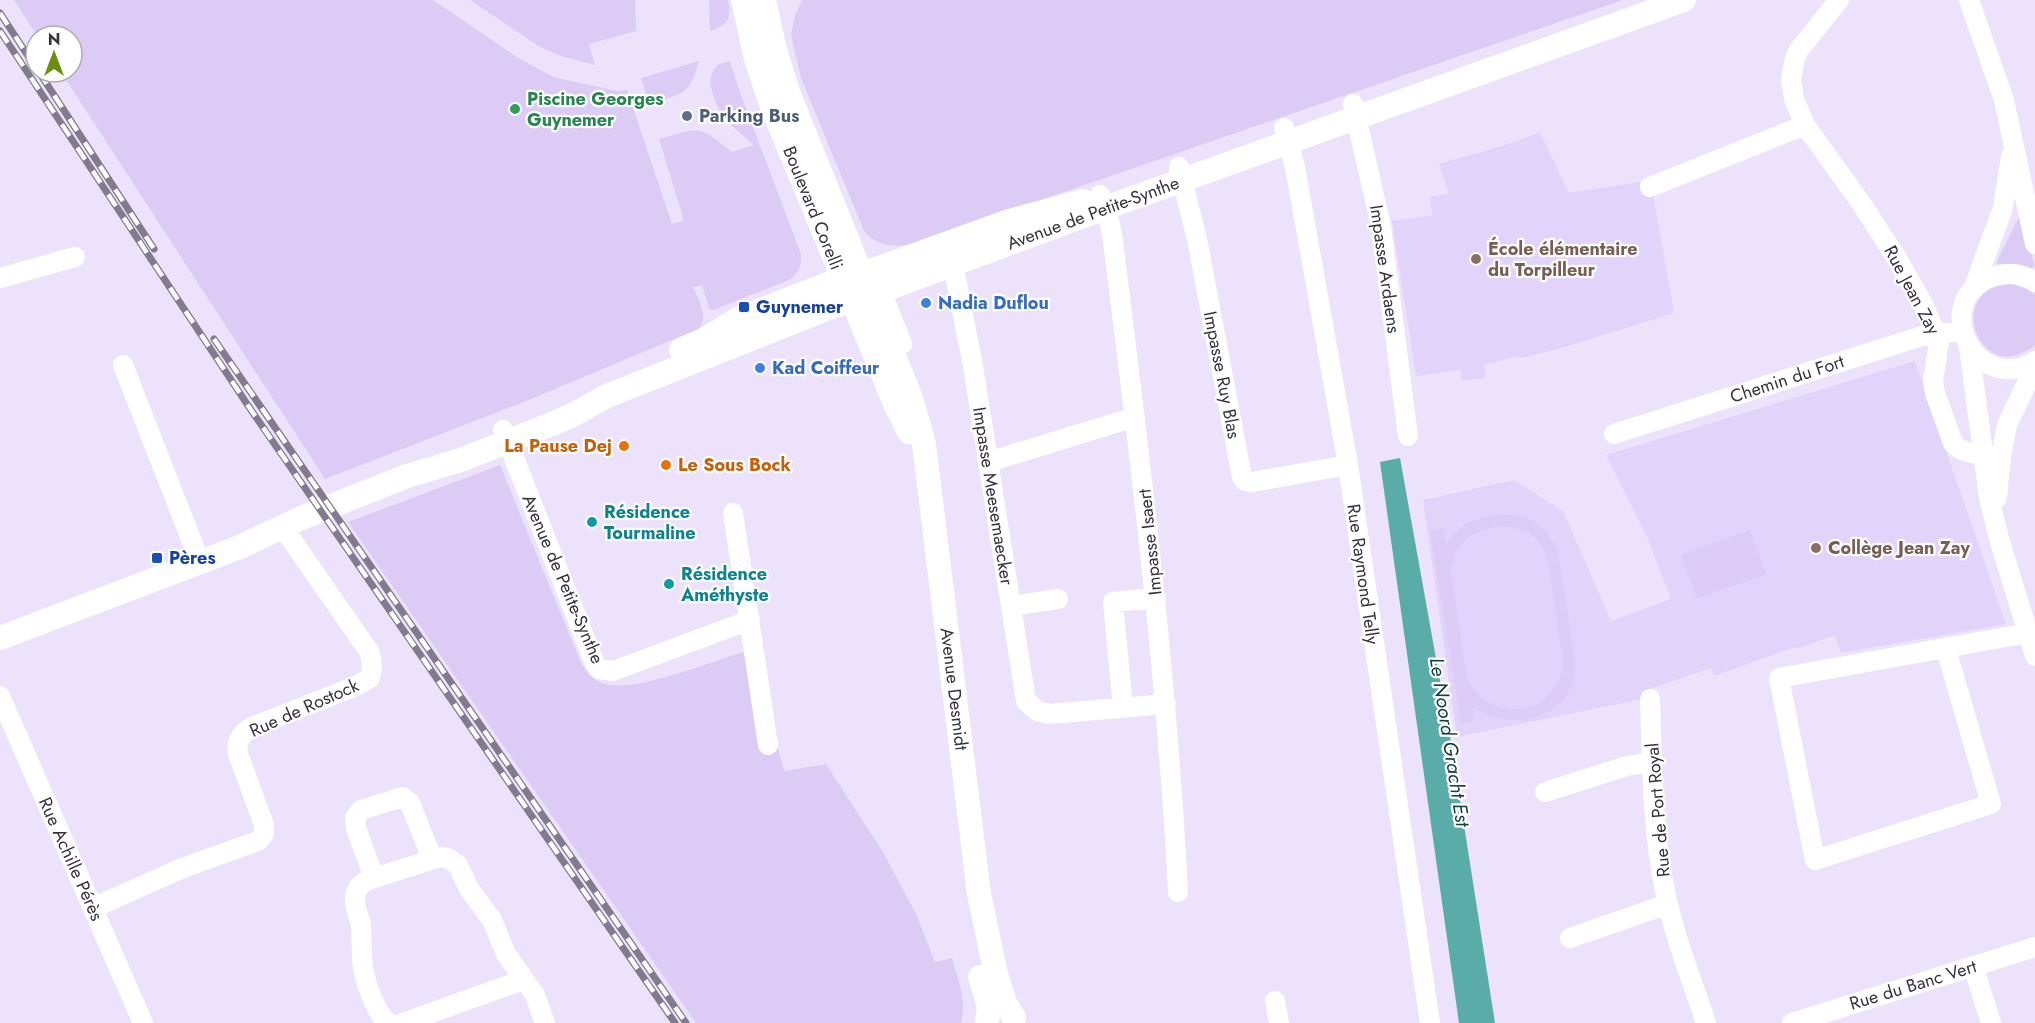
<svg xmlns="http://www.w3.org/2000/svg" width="2035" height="1023" font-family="Jost,sans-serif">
  <rect width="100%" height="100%" fill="#ece2fc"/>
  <path fill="#e2d3fa" d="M1540 132 1569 193 1640 182 1642 195 1653 193 1674 313 1565 347 1521 358 1519 356 1484 365 1486 378 1462 381 1460 370 1416 376 1392 221 1433 215 1429 197 1449 193 1439 164 1509 144Z
    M1915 361 2006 624 1841 653 1835 635 1796 649 1795 647 1714 676 1711 668 1641 692 1642 699 1457 737 1423 500 1514 480 1563 511 1611 621 1671 599 1647 537 1606 455Z"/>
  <path fill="#dbcbf5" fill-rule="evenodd" d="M14 0H433L517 57 553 77 617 91 627 90 672 224 683 221 682 214 659 139C700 128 698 124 732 152L754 145C734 126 720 121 712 91 709 82 710 73 717 65L730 61 739 90 801 254C802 266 798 274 789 280L713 310 709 309 702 285 693 287C698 299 710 319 698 329L531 399 325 479 61 72H72V36H37Z
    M470 0H635L636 31 589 44 595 65 564 57 540 47Z
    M709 0H728C731 20 729 24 710 31Z
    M802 0H1623L910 245C893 247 875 245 864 231L801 78 791 35 795 16Z
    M699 61C689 97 682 94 649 103L641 78Z
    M2020 215H2022L2034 265 2031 269 1997 264 1998 259Z
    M2012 284 2027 289 2035 295V345C1979 390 1942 286 2012 284Z
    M500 465 581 663C587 672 593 681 605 684 638 693 723 657 759 647L776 749 778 748 784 771 826 764 884 854 916 914 935 962 952 958C958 979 967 1001 961 1023H696L348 522Z
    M1503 514 1524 517 1535 522 1546 532 1557 549 1575 659C1575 668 1575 678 1571 687 1554 724 1503 729 1473 707L1474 721 1461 723 1430 531 1443 528 1446 544C1463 521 1475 518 1503 514ZM1501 526C1528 528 1538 535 1548 560L1563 662C1560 716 1490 726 1467 679L1451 570C1452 543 1476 528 1501 526Z
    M1750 530 1766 574 1697 599 1681 555Z"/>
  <path fill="#5aacab" d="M1400 458 1451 742 1495 1023H1459L1380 462Z"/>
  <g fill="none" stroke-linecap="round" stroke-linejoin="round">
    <path stroke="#fff" stroke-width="20" d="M1839 0 1798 51 1794 62 1791 79 1794 99 1805 125 1861 203 1898 260 1924 306 1939 342 1933 381 1935 393 1953 443C1961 453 1972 453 1983 454
      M1969 0 2004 100 2035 244
      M1353 104 1381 226 1408 436
      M1284 128 1295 167 1348 465 1430 1023
      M1179 167 1197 239 1242 477 1245 481 1252 482 1348 465
      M1650 187 1805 125
      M1100 195 1110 224 1113 241C1140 458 1167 674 1178 892
      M953 264 973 366 1026 701 1037 711 1049 714 1166 704
      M0 278 75 257
      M2035 282C2023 274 2009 272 1995 276 1928 296 1972 398 2035 361
      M1973 290 2003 208 2011 156
      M881 291 902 344
      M1969 347 1989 498 2000 542 2035 656
      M123 365 200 562
      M503 430 595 664 599 669 613 671 750 620
      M1614 434 1922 336 1962 331
      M988 462 1135 417
      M1997 498 2001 456 2007 425 2035 366
      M733 513 768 745
      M1011 606 1058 599
      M1946 649 1991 804 1815 860 1779 678 2028 633
      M0 696 143 1023
      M1650 699C1652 764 1652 828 1665 891 1674 936 1692 980 1706 1023
      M1123 708 1113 602 1156 598
      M1545 792 1627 766 1652 762
      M374 878 356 828 355 818 361 810 403 797 410 803 432 859
      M93 908 180 869 258 841 264 834V825L238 754C236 742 241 733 252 727L356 686 370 678 372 667 370 653 282 526
      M1570 938 1668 904
      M1973 966 1991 1023
      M1275 1001 1279 1023
      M389 1023C377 1017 366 983 363 969 361 955 362 940 361 926 360 916 354 908 355 898 356 889 360 884 368 880L440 857 447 858 458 865 468 887 492 920 506 954 535 995 545 1023
      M403 1023 523 980
      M1792 1023 2035 947"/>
    <path stroke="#fff" stroke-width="24" d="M743 0 756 59 772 107 896 406 909 432
      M764 0 774 46 788 92 911 398 924 444 979 894 996 974 1005 1003 1014 1018
      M681 350 704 340 738 319 828 284 879 268 1006 222 1083 201
      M0 638 240 547 299 519 407 476 461 460 552 424 571 416 607 396 829 308 881 291 1105 208 1684 0
      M980 977 989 1007 987 1021"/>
    <g stroke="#827b8d" stroke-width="7">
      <path id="rail" d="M0 13 36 68
        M0 31 251 410 675 1023
        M39 72 154 249
        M214 339 686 1023"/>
    </g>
    <use href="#rail" stroke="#fff" stroke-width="4.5" stroke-dasharray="14" stroke-linecap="butt"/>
  </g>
  <circle fill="#2e9e5b" stroke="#fff" stroke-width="2" cx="515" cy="109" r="6"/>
  <circle fill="#5c6f8a" stroke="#fff" stroke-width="2" cx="687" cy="116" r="6"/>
  <g fill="#8d6e63" stroke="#fff" stroke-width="2">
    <circle cx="1476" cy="259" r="6"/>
    <circle cx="1816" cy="548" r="6"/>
  </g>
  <g fill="#3f7fe0" stroke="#fff" stroke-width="2">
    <circle cx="926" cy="303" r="6"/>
    <circle cx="760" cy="368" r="6"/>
  </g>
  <g fill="#1a4fb4" stroke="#fff" stroke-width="2">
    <rect x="738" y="301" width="12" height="12" rx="3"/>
    <rect x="151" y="552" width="12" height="12" rx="3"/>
  </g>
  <g fill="#e8710a" stroke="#fff" stroke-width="2">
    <circle cx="624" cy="446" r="6"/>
    <circle cx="666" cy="465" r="6"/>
  </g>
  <g fill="#0f9aa8" stroke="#fff" stroke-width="2">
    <circle cx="592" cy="522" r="6"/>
    <circle cx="669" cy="584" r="6"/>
  </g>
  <g text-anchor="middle" stroke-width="4.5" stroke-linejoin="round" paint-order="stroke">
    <g font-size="18" font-weight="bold" fill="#27864d" stroke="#fff" text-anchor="start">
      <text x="527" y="105">Piscine Georges<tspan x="527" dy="21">Guynemer</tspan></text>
    </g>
    <g font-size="18" font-weight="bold" fill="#4e5e75" stroke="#fff" text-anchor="start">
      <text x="699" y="122">Parking Bus</text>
    </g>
    <g font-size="18" fill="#37323e" stroke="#fff">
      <text transform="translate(813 208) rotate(68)" y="6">Boulevard Corelli</text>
      <text transform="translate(1093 213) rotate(-20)" y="6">Avenue de Petite-Synthe</text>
      <text transform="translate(1385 269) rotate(82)" y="6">Impasse Ardaens</text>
      <text transform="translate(1912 290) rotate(62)" y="6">Rue Jean Zay</text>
      <text transform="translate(1222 375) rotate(79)" y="6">Impasse Ruy Blas</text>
      <text transform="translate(1787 379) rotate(-18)" y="6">Chemin du Fort</text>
      <text transform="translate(993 496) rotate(81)" y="6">Impasse Meesemaecker</text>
      <text transform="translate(1150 542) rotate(-96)" y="6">Impasse Isaert</text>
      <text transform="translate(1363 574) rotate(82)" y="6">Rue Raymond Telly</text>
      <text transform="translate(563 579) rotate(67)" y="6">Avenue de Petite-Synthe</text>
      <text transform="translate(954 689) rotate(83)" y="6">Avenue Desmidt</text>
      <text transform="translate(304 708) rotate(-24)" y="6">Rue de Rostock</text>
      <text transform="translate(1658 810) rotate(-95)" y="6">Rue de Port Royal</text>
      <text transform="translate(71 859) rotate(66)" y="6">Rue Achille Pérès</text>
      <text transform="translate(1913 985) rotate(-17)" y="6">Rue du Banc Vert</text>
    </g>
    <g font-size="18" font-weight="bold" fill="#785e54" stroke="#fff" text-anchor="start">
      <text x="1488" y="255">École élémentaire<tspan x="1488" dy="21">du Torpilleur</tspan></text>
      <text x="1828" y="554">Collège Jean Zay</text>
    </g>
    <g font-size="18" font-weight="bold" fill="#366cbe" stroke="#fff" text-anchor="start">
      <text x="938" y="309">Nadia Duflou</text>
      <text x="772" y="374">Kad Coiffeur</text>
    </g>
    <g font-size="18" font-weight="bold" fill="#164399" stroke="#fff" text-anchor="start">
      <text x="756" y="313">Guynemer</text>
      <text x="169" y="564">Pères</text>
    </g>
    <g font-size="18" font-weight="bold" fill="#c56008" stroke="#fff" text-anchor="end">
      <text x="612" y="452">La Pause Dej</text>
      <text x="678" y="471" text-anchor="start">Le Sous Bock</text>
    </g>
    <g font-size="18" font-weight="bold" fill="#0d838f" stroke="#fff" text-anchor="start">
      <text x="604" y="518">Résidence<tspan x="604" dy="21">Tourmaline</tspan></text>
      <text x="681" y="580">Résidence<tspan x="681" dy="21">Améthyste</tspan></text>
    </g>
    <g font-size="20" font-style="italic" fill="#194040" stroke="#fff">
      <text transform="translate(1450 742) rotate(81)" y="7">Le Noord Gracht Est</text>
    </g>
  </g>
  <g transform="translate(54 54)"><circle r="28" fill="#ffffff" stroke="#afadb2" stroke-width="1.5"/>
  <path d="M0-4.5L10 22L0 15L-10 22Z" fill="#6d8e13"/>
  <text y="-9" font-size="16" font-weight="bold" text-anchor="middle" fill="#37323e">N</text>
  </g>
</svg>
